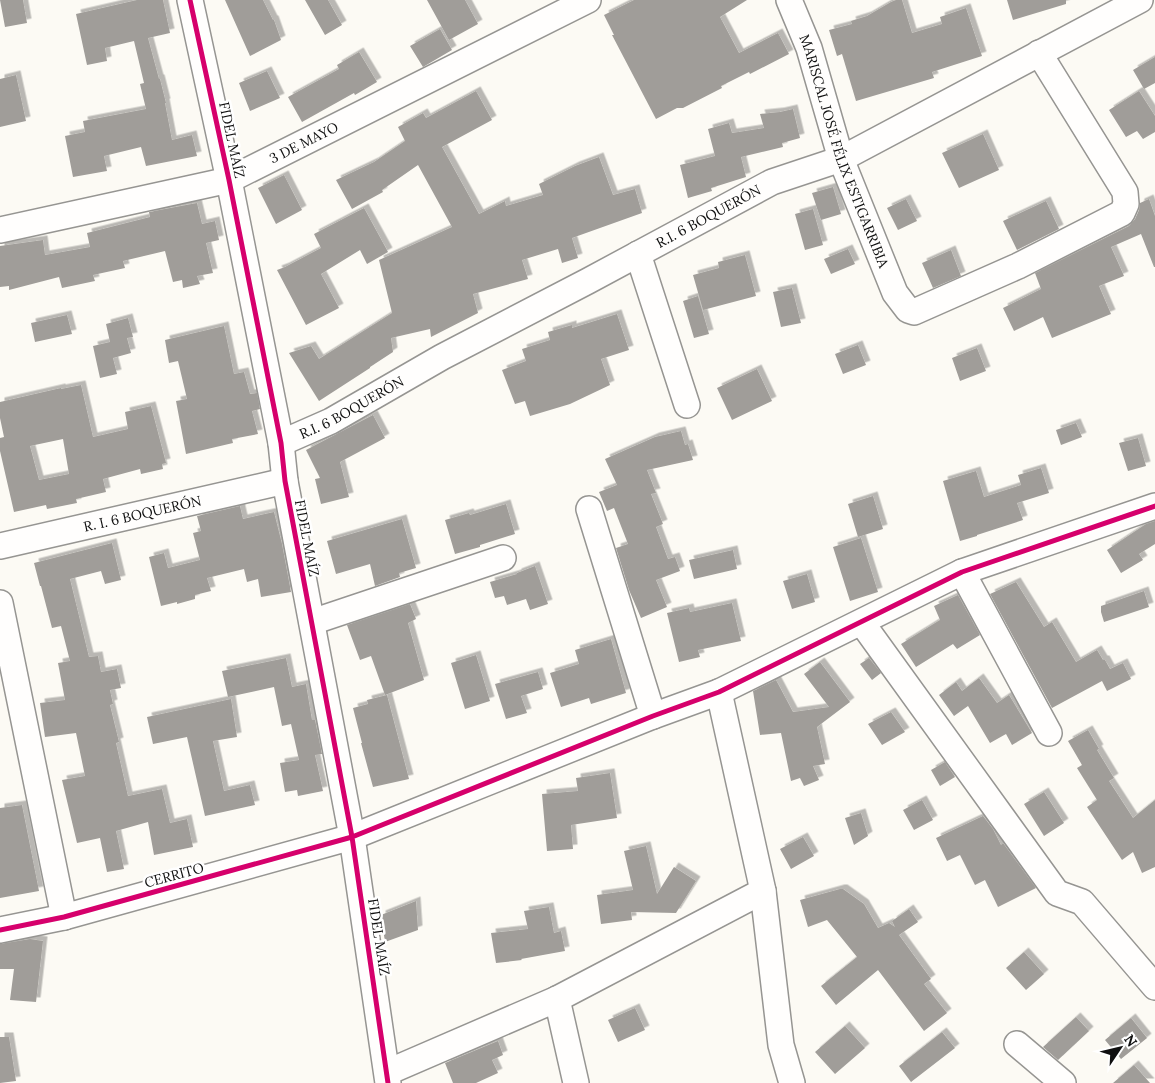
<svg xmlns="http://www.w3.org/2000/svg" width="1155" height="1083" font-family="Lora,serif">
  <defs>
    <filter id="shadow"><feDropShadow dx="4.5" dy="-4.5" stdDeviation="0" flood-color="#0004"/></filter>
  </defs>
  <rect width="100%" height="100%" fill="#fcfaf4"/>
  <path fill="#a09d99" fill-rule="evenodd" filter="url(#shadow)" d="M0 0H23L27 23 5 27Z
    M137 0H163L170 33 148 38 159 79H160L166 103H165L172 140 192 135 197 156 146 166 141 147 104 156 107 171 73 177 65 136 85 132 83 121 146 109 140 84 144 83 134 41 105 48 107 61 87 65 76 14Z
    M225 0H263L273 20H274L281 40 250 56Z
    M305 0H328L342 25 325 35Z
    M427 0H465L478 24 449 40Z
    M634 0H747L720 17 739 53 778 33 789 54 750 74 749 72 721 86 722 88 683 108H677L656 119 612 35H614L604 15Z
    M896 0H902L912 33 942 24 940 17 966 8 982 56 932 72 934 78 856 101 842 54 837 56 829 30 852 24 851 21 867 16 891 2Z
    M1007 0H1066V4L1013 20Z
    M440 29 452 50 423 67 410 46Z
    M359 52 377 82 355 95 354 93 302 122 288 97 339 69 337 65Z
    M1155 57V83L1144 89 1133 70Z
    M267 71 280 98 250 111 239 83Z
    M16 75 26 121 0 127V79Z
    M476 91 492 120 442 147 479 214 505 201 506 206 543 195 539 184 575 166 599 157 613 195 635 189 642 213 572 238 578 258 562 263 558 249 522 260 528 279 473 294 478 313 431 337 430 329 391 338 393 352 370 367V368L319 401 289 353 311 346 319 359 392 313 379 260 452 227 418 165 382 190 383 192 352 209 336 180 374 162 405 141 398 127 423 113 426 118Z
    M1139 91 1155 116V132L1143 139 1137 131 1126 137 1109 110Z
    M793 109 800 138 782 143 783 147 741 157 746 177 711 188 712 191 688 198 680 165 715 156 708 129 729 123 732 133 764 128 760 114 780 112Z
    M983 134 999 170 959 188 942 153Z
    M284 175 302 210 276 224 258 188Z
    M833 187 841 214 821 220 812 193Z
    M906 199 917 221 898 230 887 208Z
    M1149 199 1155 216V267H1154L1141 234 1111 247 1124 276 1099 286 1111 314 1052 338 1043 317 1014 331 1003 308 1041 289 1035 273 1129 226 1135 219 1139 210 1140 203Z
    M1046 201 1059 229 1017 250 1003 221Z
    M197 203 202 224 215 221 219 240 206 243 213 273 197 276 200 284 183 288 182 280 173 282 165 251 123 261 125 268 93 275 95 281 62 288 59 277 9 290V286L0 287V246L43 240 45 255 90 247 87 233 150 217 149 212Z
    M364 208 388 252 367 264 360 250 321 274 339 308 306 325 277 270 285 267 321 248 314 234Z
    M813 209 823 245 805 250 795 214Z
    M848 249 855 264 831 274 824 259Z
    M951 250 961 276 933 288 922 263Z
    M745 255 756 296 703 310 693 275 719 268 718 262Z
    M792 288 801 323 781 327 773 292Z
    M698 296 709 334 694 338 683 301Z
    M617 314 629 350 601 359 610 385 570 404 530 416 525 401 515 404 502 370 526 361 522 349 550 340 548 332 572 325V328Z
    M67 315 72 334 35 342 31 323Z
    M128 318 133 337 127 338 131 353 113 358 117 374 100 378 93 346 110 342 106 324Z
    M224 326 234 374 244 372 250 394 257 393 260 409 252 411 258 434 232 439 233 443 186 454 176 401 187 399 178 361 169 363 165 340Z
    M858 345 866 365 843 374 835 354Z
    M977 348 986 371 960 381 952 358Z
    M757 369 772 401 732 420 717 388Z
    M81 385 93 437 128 429 125 412 151 406 166 463 162 464 163 469 141 474 140 469 103 479 106 492 76 499 77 503 47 509 46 505 14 512 0 451V438L4 437 0 418V402L61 388V389ZM63 439 69 474 39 480 30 446Z
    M373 415 385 438 340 462 349 497 321 504 315 479 320 478 306 450Z
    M1076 423 1082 437 1061 445 1056 430Z
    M681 431 685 445 688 444 693 460 647 470 656 493 651 494 663 524 656 527 668 559 675 557 680 571 656 580 667 607 641 618 629 590 616 548 628 544 614 508 607 511 599 492 617 485 605 459 655 437Z
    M1138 438 1146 466 1128 471 1119 443Z
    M1041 468 1049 493 1017 503 1023 520 977 535V536L960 541 943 481 976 471 984 497 1021 485 1018 475Z
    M873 496 883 529 858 537 848 504Z
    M506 504 515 534 480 545V547L455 554 445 520 469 513 470 515Z
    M240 506 243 519 274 512 282 544 291 592 261 597 258 579 247 582 244 569 207 578 211 591 195 595V599L177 604V602L161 606 149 557 164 553 168 568 200 560 193 533 201 531 197 516Z
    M402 519 416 568 399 573 400 577 375 586 370 564 336 574 327 541Z
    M1155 521V544L1139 554 1143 560 1121 573 1107 550 1146 524Z
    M861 538 878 592 850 601 833 547Z
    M112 543 121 580 105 584 101 571 70 579 89 657 98 656 101 672 117 669 121 688 110 690 113 704 110 705 119 742 116 743 128 796 162 789 170 823 187 819 193 847 154 855 148 822 116 831 124 869 107 872 100 838 77 843 62 780 85 776 76 733 45 737 40 703 65 700 58 663 70 661 61 626 52 628 41 586H40L34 563Z
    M733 550 737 569 694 579 689 560Z
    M535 566 548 604 530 610 526 599 507 605 504 596 495 598 490 582 517 574V573Z
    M807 574 815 602 792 609 783 581Z
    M1016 582 1044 627 1052 622 1076 662 1097 650 1103 660H1105L1110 669 1123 663 1131 679 1107 691 1102 681 1052 708 990 594Z
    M1144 591 1149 607 1104 622 1101 612V606Z
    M958 595 980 635 957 649 953 644 916 667 901 644 940 620 934 606Z
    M732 603 741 641 698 650 700 657 679 662 667 613 689 608 690 612Z
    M410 604 416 619 408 623 424 680 385 695 371 656 360 660 347 625Z
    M611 639 626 693 591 704 589 698 561 707 550 673 579 664 575 650Z
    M476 655 490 701 465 709 451 663Z
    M286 658 292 687 306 684 312 720H315L322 754 315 755 323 791 298 796 297 790 285 792 280 763 299 760 291 724 282 726 274 687 228 697 222 671Z
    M869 658 881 673 872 680 860 664Z
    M820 662 850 702 817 727 825 764 813 766 819 780 804 786 800 778 791 781 781 733 760 735 753 691 776 680 793 712 829 707 804 674Z
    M538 672 543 689 521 696 527 713 506 719 495 684Z
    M979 678 997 703 1009 695 1032 733 1012 745 1006 734 990 743 968 706 954 716 939 695 956 682 962 691Z
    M387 695 409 779 373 787 361 743H362L353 708 368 704 367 700Z
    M231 699 237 737 213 741 224 791 250 785 255 805 205 816 187 737 153 744 147 717Z
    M891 712 905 732 882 745 868 724Z
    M1088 730 1099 749 1097 750 1114 778 1109 781 1133 818 1155 800V867L1142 873 1133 852 1122 860 1087 807 1097 800 1077 768 1082 765 1068 741Z
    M945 762 955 777 940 786 931 770Z
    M610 773 617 818 571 825 573 849 547 851 542 794 578 791 576 778Z
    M1044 792 1064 823 1044 836 1024 804Z
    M922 800 933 820 914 830 903 810Z
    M22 805 39 891 0 898V808Z
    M861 813 868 836 854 845 845 818Z
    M983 816 993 829 1001 845 1003 843 1036 888 998 907 985 880 975 885 960 855 947 861 936 838Z
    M803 837 814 856 791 869 780 849Z
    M646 846 657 894 674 867 696 881 676 913 631 912 632 920 601 924 597 895 633 890 624 851Z
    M840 889H843L864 904 878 928 889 923 895 927 892 921 909 909 918 922 899 935 931 979 924 984 947 1013 924 1031 878 970 836 1005 821 986 857 957 827 920 808 927 800 900Z
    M416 901 418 930 385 942 381 915Z
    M549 907 554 933 561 931 565 951 521 959 522 960 496 963 491 933 528 929 524 911Z
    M30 939 43 941 36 1002 10 1000 14 969H0V944Z
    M1024 952 1044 974 1026 990 1006 968Z
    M635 1008 645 1030 618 1042 608 1020Z
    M1076 1017 1089 1031 1058 1060 1043 1047Z
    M1131 1018 1147 1038 1121 1059 1105 1040Z
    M845 1026 865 1048 835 1074 815 1052Z
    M942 1032 955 1048 911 1082 899 1066Z
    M0 1037H9L16 1081 0 1083Z
    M498 1041 503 1055 492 1060 498 1073 476 1083H453L445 1063Z
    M1134 1065 1150 1083H1113Z"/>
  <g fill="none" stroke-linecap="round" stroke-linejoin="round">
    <g stroke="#969592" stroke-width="28">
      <g id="minor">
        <path d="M190 0 229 180 281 443 285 481 352 837 388 1083"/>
        <path id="s1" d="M789 0 809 48 841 159 895 293 908 310 914 312 1018 266 1122 213 1126 204 1125 192 1039 53"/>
        <path id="s2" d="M0 230 229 180 588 0"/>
        <path d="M638 254 687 405"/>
        <path id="s3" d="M281 443 331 421 442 357 588 281 772 182 841 159 1140 0"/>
        <path d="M589 509 653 716"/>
        <path id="s4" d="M0 546 285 481"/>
        <path d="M962 572 1049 733"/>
        <path d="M0 603 64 917"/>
        <path d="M312 622 503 558"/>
        <path d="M862 623 1057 893 1082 902 1155 987"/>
        <path d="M719 692 763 891 781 1045 792 1083"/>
        <path d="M0 930 64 917 352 837 653 716 719 692 962 572 1155 506"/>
        <path d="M557 999 576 1083"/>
        <path d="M1017 1044 1063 1083"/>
        <path d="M388 1072 557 999 763 891"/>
      </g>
    </g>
    <use href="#minor" stroke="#fffefd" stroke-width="25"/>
    <g stroke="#fff" stroke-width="8">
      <path id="cycleway" d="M190 0 229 180 281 443 285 481 352 837 388 1083
        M0 930 64 917 352 837 653 716 719 692 962 572 1155 506"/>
    </g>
    <use href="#cycleway" stroke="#d6006c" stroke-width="5"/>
  </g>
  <g text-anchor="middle" stroke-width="5" stroke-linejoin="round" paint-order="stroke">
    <g font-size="14" fill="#0f0f0f" stroke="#fff">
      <text transform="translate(232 140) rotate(78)" y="5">FIDEL MAÍZ</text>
      <text dy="5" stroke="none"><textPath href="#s2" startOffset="318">3 DE MAYO</textPath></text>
      <text dy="5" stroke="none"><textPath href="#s1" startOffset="161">MARISCAL JOSÉ FÉLIX ESTIGARRIBIA</textPath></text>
      <text dy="5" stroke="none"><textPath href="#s3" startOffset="484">R.I. 6 BOQUERÓN</textPath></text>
      <text dy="5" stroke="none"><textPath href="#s3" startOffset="79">R.I. 6 BOQUERÓN</textPath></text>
      <text dy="5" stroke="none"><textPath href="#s4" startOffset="146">R. I. 6 BOQUERÓN</textPath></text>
      <text transform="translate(307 538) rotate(79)" y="5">FIDEL MAÍZ</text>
      <text transform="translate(174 875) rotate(-15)" y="5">CERRITO</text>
      <text transform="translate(379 937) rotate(81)" y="5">FIDEL MAÍZ</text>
    </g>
  </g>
  <g transform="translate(1120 1048) rotate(55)" stroke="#ffffff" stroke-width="4" paint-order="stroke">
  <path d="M0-4L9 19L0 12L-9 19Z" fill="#0f0f0f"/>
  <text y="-8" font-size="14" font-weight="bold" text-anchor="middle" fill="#0f0f0f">N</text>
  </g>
</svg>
